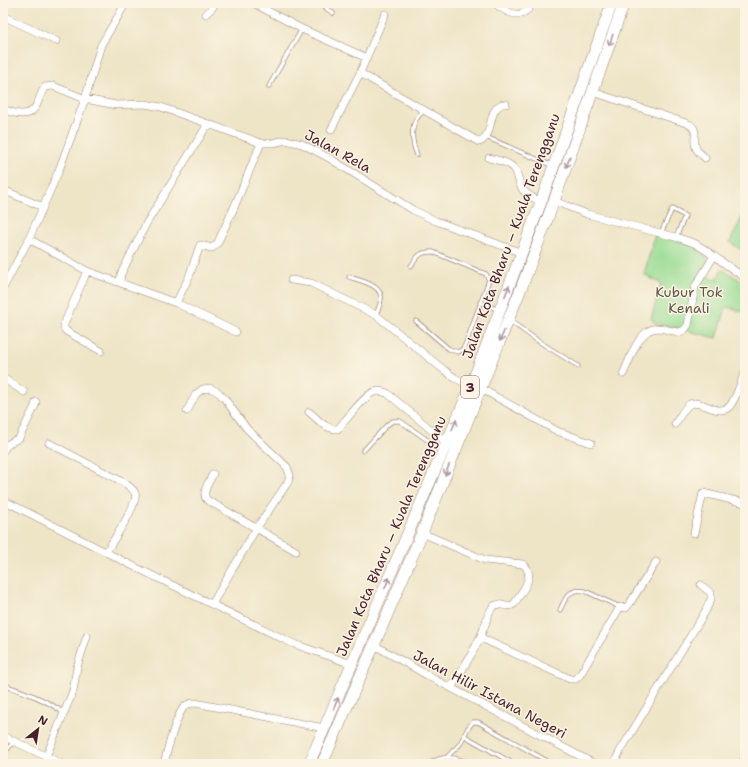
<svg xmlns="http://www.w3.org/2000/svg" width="748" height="767" font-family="'Shantell Sans',sans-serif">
  <rect width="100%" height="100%" fill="#fcf5e5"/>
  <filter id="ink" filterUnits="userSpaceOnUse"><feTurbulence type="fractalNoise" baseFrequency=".025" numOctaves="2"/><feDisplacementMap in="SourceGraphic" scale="8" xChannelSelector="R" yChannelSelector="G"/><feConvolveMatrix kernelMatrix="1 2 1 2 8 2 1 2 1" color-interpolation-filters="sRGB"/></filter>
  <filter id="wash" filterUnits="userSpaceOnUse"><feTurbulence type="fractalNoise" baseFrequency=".012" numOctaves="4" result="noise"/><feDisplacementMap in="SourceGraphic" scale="16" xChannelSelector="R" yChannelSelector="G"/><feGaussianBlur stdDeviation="0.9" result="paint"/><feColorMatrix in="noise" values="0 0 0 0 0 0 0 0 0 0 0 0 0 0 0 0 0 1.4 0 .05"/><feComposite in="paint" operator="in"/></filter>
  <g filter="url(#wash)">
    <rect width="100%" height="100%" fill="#eee5c7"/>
    <path fill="#98db93" stroke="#717d5f" d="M744 213H745V253L730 242Z
      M655 235C673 240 697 242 708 260L705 275 716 280 722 269 745 283V312L726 307 717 338 655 323 651 319 661 284 644 274Z"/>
  </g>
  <g filter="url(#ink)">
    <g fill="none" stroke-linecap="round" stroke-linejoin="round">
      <g stroke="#9c8279" stroke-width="5">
        <path id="service" d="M323 3 327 9 333 13
          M269 86 302 29
          M486 137 553 166
          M417 155C411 140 409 121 424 111
          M661 233 672 209 685 216 676 237
          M411 266C418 256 420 251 433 252L486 274 489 280 466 343 463 349 458 352 449 349 416 321
          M349 277C358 280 379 284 381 296 382 302 378 309 376 315
          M480 302 499 310
          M509 320 538 341 578 366
          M363 451 388 424 393 421H400L442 450
          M560 610C566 597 569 588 585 591L620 607
          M3 685C25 692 45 699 64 713
          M465 736 514 764
          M3 755 11 745 15 743
          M447 757 460 744 468 728 473 722H478L547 761 549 764
          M430 764C442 754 458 757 470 764"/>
      </g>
      <g stroke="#9c8279" stroke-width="8">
        <path id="minor" d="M253 3 302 29 367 58
          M495 3C503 10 517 19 526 11 529 9 531 5 533 3
          M206 14 213 7 215 3
          M3 16 56 41
          M360 73 479 142 482 141C494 132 487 111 502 104H506
          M593 92 689 124C700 131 692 138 696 148 697 152 702 154 705 158
          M3 109C15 114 31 119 37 104 40 98 41 92 45 87L53 86 85 99 116 105 145 104 161 107 261 143H273L286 140 302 144 329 158 413 210 436 221 522 253
          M331 130 360 73 385 14
          M489 158C496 160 505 161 510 165 519 170 517 179 521 187 525 195 534 198 541 202
          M3 190 43 207
          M554 201 587 214 679 238 694 243 704 249 745 278
          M29 239 87 271 176 303 236 332
          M87 271 64 324V328L66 331 101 351
          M291 280 311 283 376 315 444 370 455 378 471 386
          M120 282 121 274 146 224 208 124
          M3 288 29 239 59 170 85 99 101 45 126 3
          M176 303 189 277 200 245 212 248 217 244 233 210 261 143
          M623 374C630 360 635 340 648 331 664 321 679 342 688 325L695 287 714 256
          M3 378 24 392
          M480 388 557 431 591 443
          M187 411 196 394 203 389 210 388 218 392 224 398 247 429 287 467 290 475 288 482 256 529 212 604
          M309 412C318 419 326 430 338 429 345 421 366 394 374 392 379 390 383 392 387 393L447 443
          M675 424C679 419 684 407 690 404 701 399 718 417 729 407 736 400 741 381 745 372
          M49 443 121 481C126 484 132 487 135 493 139 504 112 542 106 552
          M3 451 8 444 19 438 35 406 36 402
          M213 474C209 482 201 493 207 500L296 551
          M3 500 139 569 294 644 352 664
          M422 533 485 560 523 564C537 575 521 593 514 604 506 610 501 601 494 606 489 610 487 619 485 625 477 648 463 668 451 688
          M694 533 703 493 745 503
          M481 638 570 679H576L580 675 620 607 626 608 630 603 656 562
          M374 645 434 679 595 764
          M3 736 62 764
          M46 757 73 691 77 667 87 636
          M164 764C167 751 176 716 184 707 187 704 190 703 195 703L324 728
          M614 764 619 753 705 612 711 599V593L701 585
          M741 764 745 758"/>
      </g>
      <g stroke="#9c8279" stroke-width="12">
        <path id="trunk" d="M309 764 471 386 541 202 612 3
          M322 764 374 645 422 533 522 286 554 201 624 3"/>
      </g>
      <use href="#service" stroke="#fff" stroke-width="3.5"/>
      <use href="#minor" stroke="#fff" stroke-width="7"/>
      <use href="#trunk" stroke="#fff" stroke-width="11"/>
    </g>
    <defs><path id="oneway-shaft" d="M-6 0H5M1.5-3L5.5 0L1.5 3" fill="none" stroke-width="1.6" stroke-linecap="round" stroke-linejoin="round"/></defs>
    <g stroke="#ae9aa0">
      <use href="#oneway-shaft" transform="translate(611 40) rotate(109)"/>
      <use href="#oneway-shaft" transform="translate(568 162) rotate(110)"/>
      <use href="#oneway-shaft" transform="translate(507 291) rotate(-69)"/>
      <use href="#oneway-shaft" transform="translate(502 336) rotate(112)"/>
      <use href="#oneway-shaft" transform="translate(454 425) rotate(-67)"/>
      <use href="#oneway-shaft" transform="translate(447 470) rotate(112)"/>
      <use href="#oneway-shaft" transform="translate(387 583) rotate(-67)"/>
      <use href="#oneway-shaft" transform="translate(336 703) rotate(-66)"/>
    </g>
  </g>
  <g text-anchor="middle" stroke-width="3" stroke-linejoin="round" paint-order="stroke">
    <rect fill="#fcf5e5" stroke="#7f5f63" stroke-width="1" x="461" y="376" width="18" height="22" rx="3"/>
    <g font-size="13" font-weight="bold" fill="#4a1f2b">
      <text x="470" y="392">3</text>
    </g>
    <g font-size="14" fill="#4a1f2b" stroke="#fcf5e5">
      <text transform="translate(338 151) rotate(29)" y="5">Jalan Rela</text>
      <text transform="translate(511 236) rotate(-70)" y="5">Jalan Kota Bharu – Kuala Terengganu</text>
      <text transform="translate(391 536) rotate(-67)" y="5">Jalan Kota Bharu – Kuala Terengganu</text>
      <text transform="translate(490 694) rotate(28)" y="5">Jalan Hilir Istana Negeri</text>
    </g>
    <g font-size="14" fill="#61574a" stroke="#fcf5e5">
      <text x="689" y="297">Kubur Tok<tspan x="689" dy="16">Kenali</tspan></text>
    </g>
  </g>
  <rect width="748" height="767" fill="none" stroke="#fcf5e5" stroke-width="16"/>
  <g transform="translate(38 729) rotate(30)" stroke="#fcf5e5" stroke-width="3" paint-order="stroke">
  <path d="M0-3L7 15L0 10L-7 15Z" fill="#4a1f2b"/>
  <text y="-6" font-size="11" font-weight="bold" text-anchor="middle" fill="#4a1f2b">N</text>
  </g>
</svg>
